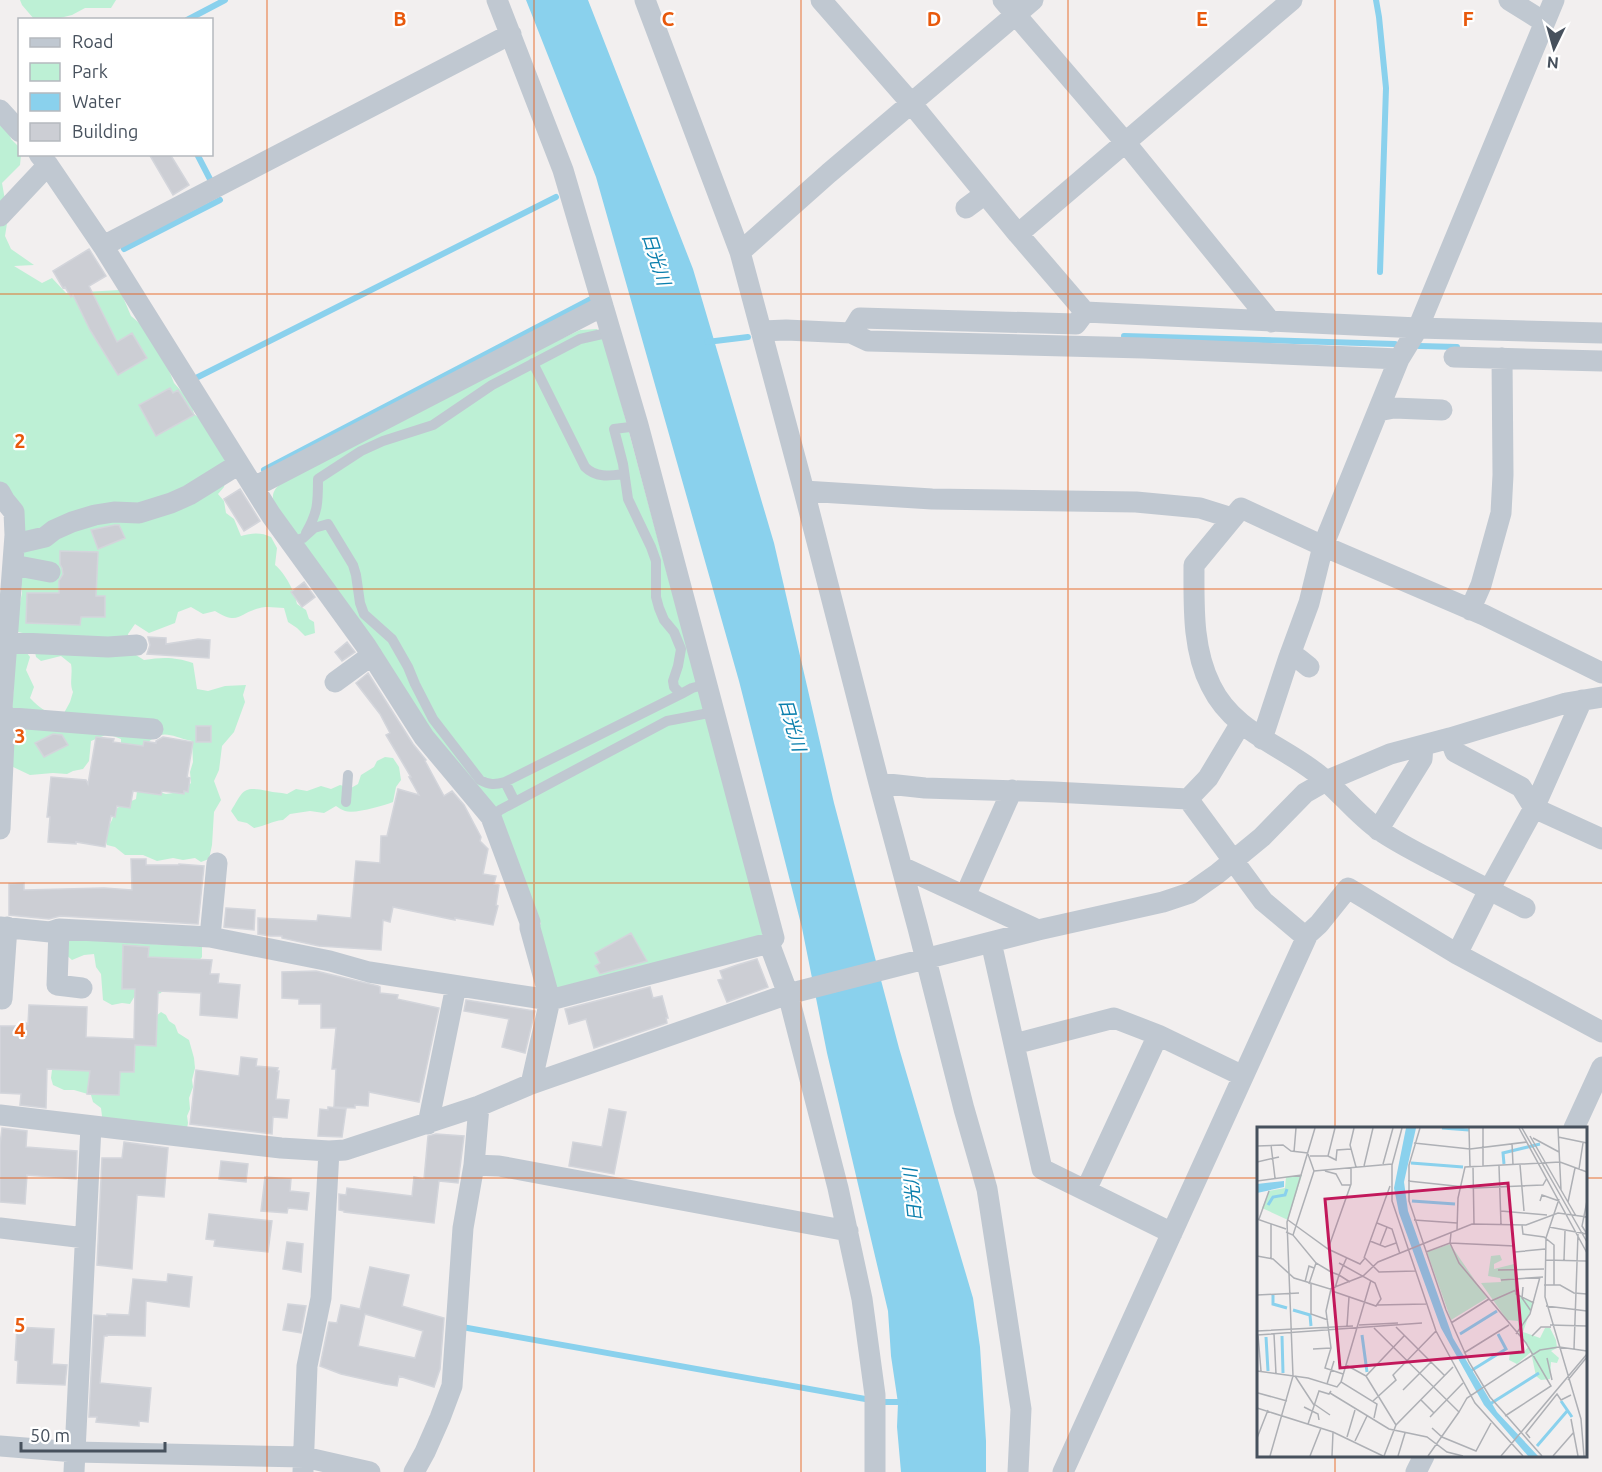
<svg xmlns="http://www.w3.org/2000/svg" width="1602" height="1472" font-family="Ubuntu,'Noto Sans JP',sans-serif">
  <rect width="100%" height="100%" fill="#f2efef"/>
  <path fill="#bdf0d5" d="M20 0H116L111 8H85L72 15 56 19H34L22 5Z
    M0 119 6 122 11 139 19 147 20 154 21 155 20 165 2 183 8 217 5 236 11 249 34 265 14 266 42 283 52 278 66 293 120 290 131 316 150 332 168 368 174 383 191 402 194 414 203 421 228 463 224 487 218 494 224 501 226 513 234 519 241 536C252 533 261 532 271 537L277 548 275 565C285 573 295 592 297 604L306 610 309 619 314 622 315 633 305 636 297 628 288 622 284 608C277 608 267 606 260 608 239 613 239 626 215 611L203 614 191 607 178 612 175 623 149 633 135 624 128 634 131 652 144 660C163 657 175 657 193 663L197 689 208 691 225 686 246 685 243 695 245 702 234 732 222 746 219 770 214 781 221 800 214 812 212 845 209 859 201 862 195 858 183 860 173 858 157 861 143 855H125L115 847 107 845C102 832 105 833 111 822 113 819 113 815 114 812 118 805 129 802 136 799L137 791 148 789 166 794 180 792 191 783 190 772 193 762 192 741C169 736 163 727 144 746H121V739L108 734 91 741 89 761 83 769 73 771 67 774 53 773 30 775 11 766 12 707 14 685 12 676 14 649H24L30 657 26 670 34 687 30 698C41 709 47 715 64 713L70 702 73 692C69 683 73 674 71 664L61 656 41 661 36 657 32 635 18 632 17 618 22 593 20 577 0 484Z
    M597 329 605 343 763 930 762 935 555 993 535 928 541 924 508 840 278 515C274 501 268 495 280 484L554 335 563 338 580 330Z
    M385 757 393 758 399 767 401 780 396 787 393 802C382 806 356 814 345 811 342 810 339 808 336 806L324 813 310 811 290 814 283 820C271 821 266 826 254 828L247 823 238 821 231 811C244 790 242 786 268 791 274 793 280 792 287 794L296 789 307 791 321 786 331 789 340 785 351 788 358 784 361 775 374 767 377 761Z
    M65 939 202 947V957L196 964 165 983 161 993 153 995 136 994 130 1004 122 1003 112 1005 103 1000 101 974 96 967 94 954 84 955 72 960 65 954Z
    M161 1012 166 1015 169 1021 175 1025 178 1033 189 1040 194 1058 195 1068 192 1080 193 1087 189 1098 190 1109 187 1116 188 1123 186 1133 103 1124 101 1108 93 1102 91 1095 74 1090H64L53 1085 51 1078 52 1070 133 1046C146 1039 148 1021 161 1012Z"/>
  <path fill="#8ad1ed" d="M526 0H588L693 269 774 543 834 803 899 1048 973 1298 980 1347 986 1441V1472H901L897 1427 898 1403 891 1356 888 1311 827 1053 802 928 739 681 596 177Z"/>
  <g fill="none" stroke-linecap="round" stroke-linejoin="round">
    <path stroke="#8ad1ed" stroke-width="6" d="M1376 0 1379 17 1386 88 1380 272
      M187 20 225 0
      M197 154 212 183
      M124 249 220 200
      M1124 336 1395 344
      M707 342 748 337
      M1419 346 1457 347
      M192 380 556 197
      M264 470 593 298
      M462 1327 882 1402H905"/>
  </g>
  <path fill="#ccced4" stroke="#d3d5db" stroke-width="1.5" fill-rule="evenodd" d="M149 154H170L189 185 173 195Z
    M89 249 106 276 89 286 117 342 132 333 147 358 118 375 90 330 73 295 71 297 65 287 63 288 53 271Z
    M170 388 173 393 178 390 194 415 156 436 139 405Z
    M240 489 260 521 244 531 224 499Z
    M115 525H119L125 538 98 549 91 530Z
    M60 551 98 552 96 596H105V617H81L80 625 26 623 27 593H59V581L63 574 62 568 60 564Z
    M304 582 315 597 302 607 291 592Z
    M148 637 166 638V644L198 639 210 640 209 658 147 654 150 645Z
    M347 642 355 652 342 661 335 652Z
    M368 673 413 744 426 760 425 761 444 796 452 791 464 805 481 837 480 841 488 849 483 874 496 876 494 884 499 885 496 905 498 906 493 925 455 918V920L393 907 390 922 383 920 381 950 319 946 282 938V936H270L258 934V918L317 921 318 915 351 918 356 861 380 863 381 836H387L398 789 419 795 409 777H411L386 735 390 733 380 714 356 683Z
    M196 726H211V742H196Z
    M53 734 62 735 68 745 44 757 35 743Z
    M96 737 114 739 113 742 143 746 144 741 156 743V741L163 737 193 742 187 777 190 778 188 792 184 791V794L162 791 161 795 133 791 130 808 117 806 115 817 111 816 105 847 76 842V844L48 842 50 817H47L51 777 86 780 88 784Z
    M131 859H146V865H179V864L204 866 198 924 60 916 49 919 9 915V884L24 883V890L104 888 132 890Z
    M226 908 255 910 254 930 224 927Z
    M631 933 647 961 600 974 595 966 600 963 595 953Z
    M123 945 149 947 148 957 212 960 210 974H219L218 983 240 985 237 1018 200 1015 201 993 158 991 156 1046 135 1045 134 1072H120L119 1095 87 1094 90 1071 47 1069 46 1108 20 1105 21 1094 0 1093V1026H26V1023L28 1024 29 1005 87 1007 86 1037 134 1039 135 989H122Z
    M757 959 768 987 727 1002 718 980 723 979 720 971 737 965Z
    M316 971 378 986 380 987V993L398 995 397 999 439 1008 419 1102 369 1092 368 1106 355 1105V1108L334 1107 336 1069H332L336 1028H321V1004H299V999L282 998V972Z
    M650 987 653 998 662 996 668 1018H666L667 1023 594 1048 586 1019 569 1024 565 1009Z
    M466 1000 535 1011 525 1053 502 1047 509 1019 464 1011Z
    M241 1057 257 1059 256 1066 278 1068 277 1071H279L276 1099 289 1100 287 1118 273 1117 272 1134 190 1124 196 1070 239 1076Z
    M328 1107 346 1109 342 1137 318 1136 320 1109 328 1110Z
    M609 1109 626 1112 614 1174 569 1166 573 1142 602 1147Z
    M2 1128 27 1131 26 1147 77 1151 76 1179 27 1175 25 1204 0 1202V1145Z
    M436 1134 464 1136 458 1183 439 1181 434 1223 344 1212V1211L339 1210V1194L346 1195 347 1188 412 1196 414 1177 424 1179 428 1136Z
    M124 1142 168 1148 164 1197 137 1195 132 1269 97 1265 102 1158H122Z
    M221 1161 248 1164 246 1182 219 1179Z
    M265 1177 291 1179 290 1191 309 1193 307 1210 288 1208 287 1213 261 1211Z
    M209 1214 272 1221 268 1252 214 1246 215 1240 206 1239Z
    M287 1242 303 1244 301 1272 283 1269Z
    M370 1267 409 1275 402 1306 444 1318 440 1369 434 1387 399 1376 397 1386 385 1384 341 1374 320 1366 329 1322 337 1323 341 1305 360 1309ZM365 1314 423 1331 415 1358 358 1346Z
    M168 1274 192 1277 189 1307 146 1301 145 1336 107 1335V1336H104L100 1383 151 1388 148 1422 139 1421V1426L96 1422 97 1417H89L94 1315 107 1316V1314L129 1315 133 1279 167 1282Z
    M288 1304 306 1306 301 1333 283 1330Z
    M17 1327 54 1329 52 1364 67 1365 65 1385 17 1383 18 1361 15 1360Z"/>
  <g fill="none" stroke-linecap="round" stroke-linejoin="round">
    <path stroke="#c0c8d1" stroke-width="10" d="M533 363 585 467C596 478 609 476 624 474
      M638 426 614 429 623 464 628 499 651 547 656 561V597L659 608 664 620 674 632 681 649 678 666 673 681 674 687 681 694
      M306 533C318 512 318 503 318 479L361 451 383 441 433 425 492 385 580 339 611 332
      M290 542 303 538 314 528 328 524 353 565 356 575 360 603 364 614 392 639 408 667 415 684 433 719 480 780C489 785 495 785 505 782L681 694 692 688 707 684
      M505 782 515 802
      M346 802 348 775
      M491 817 500 810 667 721 714 712"/>
    <path stroke="#c0c8d1" stroke-width="21" d="M497 0 563 170 638 425 774 938 769 943 788 994 838 1188 862 1299 875 1395V1472
      M645 0 740 252 804 491 879 783 918 928 964 1109 987 1189 1021 1409 1018 1472
      M821 0 911 103 1018 234 1085 312 1418 328 1602 333
      M1003 0 1125 142 1271 322
      M1509 0 1544 22
      M0 110 20 132
      M39 154 48 165 103 246 271 515 366 646 424 737 491 817 530 922V928L550 1000 531 1084
      M966 208 985 194
      M0 216 48 165
      M1018 234 1292 0
      M103 246 511 34
      M740 252 829 173 1033 0
      M761 331 786 330 851 333 868 341 1143 348 1399 359
      M851 333 860 318 1076 324 1085 312
      M1454 357 1602 361
      M1378 411 1394 408 1442 410
      M254 487 603 306
      M804 491 932 499 1136 502 1200 508 1232 518
      M0 492 5 501 14 512 15 535 2 708 5 718 0 829
      M15 544 45 537 54 530 72 522 95 515 114 512 139 513 171 503 189 495 239 464
      M13 565 50 572
      M1470 610 1481 585 1501 513 1503 475 1502 358
      M0 642 108 647 137 645
      M1290 654 1299 659 1309 667
      M335 682 372 655
      M0 717 153 729
      M1450 738 1455 752 1521 787 1534 808
      M1262 739 1288 660 1309 603 1323 546 1399 359 1418 328 1554 0
      M879 783 925 788 1054 792 1188 799 1263 901 1301 933 1308 934 1319 924 1348 888 1457 954 1602 1032
      M1188 799 1208 778 1241 723
      M1534 808 1582 700
      M1378 830 1422 759 1423 745
      M902 867 1038 930
      M965 896 1012 790
      M1525 908C1497 894 1470 880 1443 866 1422 855 1399 844 1379 830 1356 814 1338 789 1315 772 1279 744 1233 731 1211 686 1192 649 1194 605 1194 565L1241 508 1323 546 1484 615 1602 673
      M0 927 50 932 59 929 210 937 330 961 369 972 550 1000 769 943
      M59 929 57 985 82 988
      M210 937 217 863
      M991 942 1042 1169 1172 1233
      M1457 954 1489 890 1534 808 1602 839
      M2 999 7 927
      M1014 1044 1114 1018 1158 1035 1243 1076
      M0 1115 281 1148 329 1151 345 1150 479 1106 531 1084 788 994 1038 930 1163 902 1190 893 1217 874 1262 837 1305 793 1326 781 1390 754 1450 738 1566 703 1602 697
      M428 1124 456 986
      M1574 1128 1602 1067
      M474 1165 499 1166 848 1231
      M1086 1190 1158 1035
      M0 1228 85 1238
      M0 1446 75 1452 304 1457 370 1472
      M74 1472 91 1126
      M303 1472 307 1366 321 1298 329 1151
      M414 1472 425 1452 440 1418 452 1386 463 1228 474 1165 479 1106
      M1063 1472 1308 934
      M1416 1472 1424 1456"/>
  </g>
  <path fill="none" stroke="#e8590c" stroke-width="1.5" stroke-opacity="0.55" d="M267 0V1472M534 0V1472M801 0V1472M1068 0V1472M1335 0V1128M0 294H1602M0 589H1602M0 883H1602M0 1178H1258M1586 1178H1602M1335 1456V1472"/>
  <g text-anchor="middle" stroke-width="4.5" stroke-linejoin="round" paint-order="stroke">
    <g font-size="18" font-style="italic" fill="#0a7fad" stroke="#fff">
      <text transform="translate(656 259) rotate(72)" y="6">日光川</text>
      <text transform="translate(792 725) rotate(74)" y="6">日光川</text>
      <text transform="translate(913 1195) rotate(-96)" y="6">日光川</text>
    </g>
  </g>
  <g transform="translate(1257 1127)">
    <rect width="330" height="330" fill="#f2efef"/>
    <path d="M45 48 31 93 5 81 12 64 28 61 29 50ZM193 117 230 171 194 193 170 125ZM243 128 245 133 237 137V142L257 137 259 167 276 176 266 205 283 211 288 201H293L299 213 300 221 294 224 302 231 300 236 294 235 293 252 284 253 279 249 274 225 260 237 252 233 253 225 262 223 265 227 272 219 262 208 261 194 250 193 224 156 244 155 243 151 231 149 234 129Z" fill="#bdf0d5"/>
    <path d="M149 1H159L147 55 151 84 196 211 240 285 281 329H271L227 278 184 201 142 86 137 61ZM27 54V60L0 66V57Z" fill="#8ad1ed"/>
    <path fill="none" stroke="#8ad1ed" stroke-width="3" d="M185 1 212 3M154 36 206 40M247 37 246 26 283 17M155 74 198 77M11 78 16 70 28 68 30 62M16 168V177L30 181M36 183 53 188 54 199M203 207 240 184M105 208 110 245M25 209 26 246M9 210 11 244M212 245 249 222 241 207M304 274 315 290M233 277 282 246M280 319 311 283"/>
    <path fill="none" stroke="#aeb0b5" stroke-width="1.5" d="M97 1 93 18 99 40M145 1 135 38V74L179 204 218 276 266 329M163 1 152 38V74L189 183 212 235 233 270 285 329M212 1 213 40M226 1V40M262 1 330 126M265 1 330 115M301 1 304 63M273 9 319 89M301 10 330 16M276 11 302 25M157 16 213 22 270 15M255 16 256 38M14 18 18 51M0 19 26 18 34 24 51 26M37 25 39 1M53 29H71L78 1M71 29 79 33 80 23 94 22M0 35 22 30M126 37 136 1M263 38 267 84M107 39 116 1M242 39 244 97M216 40 217 97M322 42 326 16M57 44 135 37M68 44 79 47 85 58H94M0 54 45 48M151 54 217 61 286 58 290 51M302 72 289 111 288 170 324 292 327 329M283 74 285 68 302 74M330 74 325 99 330 107M311 75 318 41M244 84 290 88M0 92 29 102M2 92 12 64M31 93 71 122 94 57V41M157 93 200 96M120 96 135 102 143 127M265 98 266 107 287 110 297 118V158M292 100 330 107M200 103 201 71 208 40 303 35 330 45M29 105 36 108 59 136 74 145 82 148 90 130M194 106 193 116 202 136 269 216 294 259 248 289M36 108 57 44 51 27M113 114 128 120 139 116M123 118 130 100M71 122 103 137 108 131 122 145 158 144M169 125 193 116 257 119 259 167 277 176M258 125 288 122M0 129 16 132 37 151 73 162 106 149 121 135 215 97 269 98 301 86 330 90M14 131V97M107 131 133 59M288 133 330 134M307 133 308 104M241 143 287 142M114 153 84 255 120 277 117 291M244 153 286 150M48 155 52 139 57 141M52 157 59 136M54 157V187L71 193M287 158H303L317 166 330 167M266 160 265 171 274 184M78 161 82 148 93 155M74 162 69 184 74 221 68 241 86 247M75 164 119 179 124 172 118 156 82 136M0 168 42 166M234 174 259 163M120 178 169 177M289 179 330 184M194 196 232 172M102 198 141 196M293 198 330 199M90 199 92 170M139 200 188 249M117 201 202 285 171 329M0 204 96 199M17 207 19 247M259 207 273 187 283 150M0 208 165 196M1 208 4 244M275 209 284 200H294M56 222 74 221M317 222 321 107M207 226 252 198M290 231 295 253M89 238 109 249 147 209M0 244 51 251 80 260 84 255M38 249 57 278M109 249 139 298M311 253 330 230M70 257 77 234M146 263 174 235M1 266 30 274M73 266 132 302 170 310 190 325 206 329M164 273 177 286M116 274 139 253 136 248 179 204M57 277 73 288M47 280 61 287 62 293M0 281 76 305 126 329M202 285 210 271 283 223 302 220 330 224M173 290 206 256M314 292 321 329M51 297 62 264 72 267 74 264M175 301 185 310 219 324 234 296M90 310 98 283M0 311 11 283M273 311 269 306 300 267 304 273 314 268M98 314 110 289M13 329 36 249 30 95 58 1M53 329 64 301M75 329 76 305M127 329 139 298 196 240M141 329 148 306M244 329 330 227M296 329 317 305"/>
    <path fill="#c2185b" fill-opacity="0.15" stroke="#c2185b" stroke-width="3" d="M251 56 266 225 83 241 68 72Z"/>
    <rect width="330" height="330" fill="none" stroke="#47515d" stroke-width="3"/>
  </g>
  <g font-size="20" text-anchor="middle" font-weight="bold" fill="#e8590c" stroke="#fff" stroke-width="4.5" stroke-linejoin="round" paint-order="stroke">
    <text x="400" y="26">B</text>
    <text x="668" y="26">C</text>
    <text x="934" y="26">D</text>
    <text x="1202" y="26">E</text>
    <text x="1468" y="26">F</text>
    <text x="20" y="448">2</text>
    <text x="20" y="743">3</text>
    <text x="20" y="1037">4</text>
    <text x="20" y="1332">5</text>
  </g>
  <rect x="18" y="18" width="195" height="138" fill="#ffffff" stroke="#b5b9be" stroke-width="1.5"/>
  <rect x="30" y="38" width="30" height="9" fill="#c0c8d1" stroke="#b5b9be" stroke-width="1.5"/>
  <text x="72" y="48" font-size="18" fill="#47515d">Road</text>
  <rect x="30" y="63" width="30" height="18" fill="#bdf0d5" stroke="#b5b9be" stroke-width="1.5"/>
  <text x="72" y="78" font-size="18" fill="#47515d">Park</text>
  <rect x="30" y="93" width="30" height="18" fill="#8ad1ed" stroke="#b5b9be" stroke-width="1.5"/>
  <text x="72" y="108" font-size="18" fill="#47515d">Water</text>
  <rect x="30" y="123" width="30" height="18" fill="#ccced4" stroke="#b5b9be" stroke-width="1.5"/>
  <text x="72" y="138" font-size="18" fill="#47515d">Building</text>
  <g transform="translate(1554 48) rotate(185)" stroke="#ffffff" stroke-width="4.5" paint-order="stroke">
  <path d="M0-4.5L10 22L0 15L-10 22Z" fill="#47515d"/>
  <text y="-9" font-size="16" font-weight="bold" text-anchor="middle" fill="#47515d">N</text>
  </g>
  <path d="M21 1442v9h144v-9" fill="none" stroke="#47515d" stroke-width="3"/>
  <text x="30" y="1442" font-size="18" fill="#47515d" stroke="#ffffff" stroke-width="4.5" paint-order="stroke">50 m</text>
</svg>
